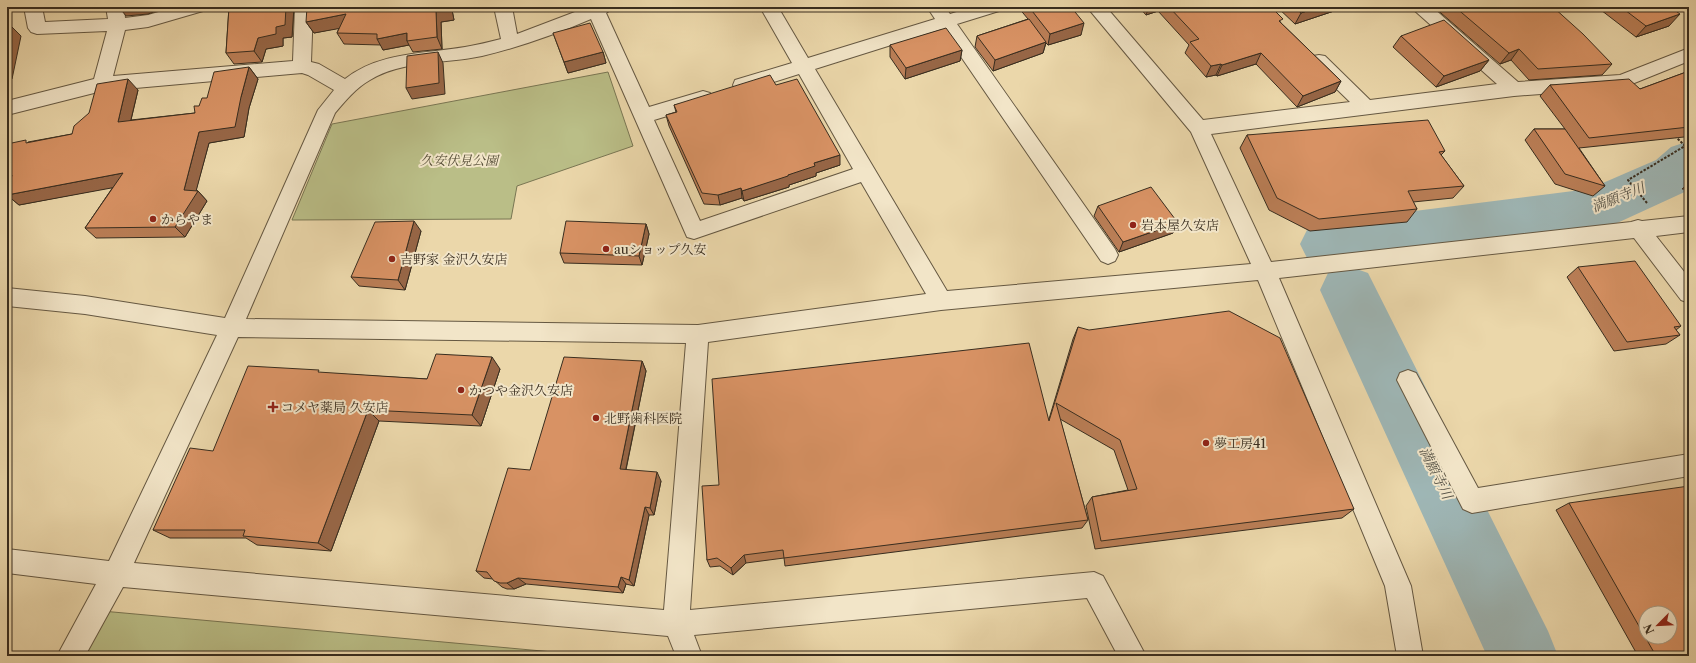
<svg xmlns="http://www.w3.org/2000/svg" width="1696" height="663" font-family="'Libre Caslon Text','Noto Serif JP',serif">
  <rect width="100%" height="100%" fill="#ebd7aa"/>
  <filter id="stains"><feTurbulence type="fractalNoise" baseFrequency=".005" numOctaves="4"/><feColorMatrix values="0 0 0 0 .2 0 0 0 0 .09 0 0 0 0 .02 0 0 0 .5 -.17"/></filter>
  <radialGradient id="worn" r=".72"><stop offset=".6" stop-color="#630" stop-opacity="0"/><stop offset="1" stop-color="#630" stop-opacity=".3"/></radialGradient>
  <path fill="#babe87" stroke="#797653" d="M608 72 633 146 517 186 511 219 292 220 332 124Z
    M102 611 597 656H79Z"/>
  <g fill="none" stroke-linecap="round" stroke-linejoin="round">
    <path fill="#9eb6b5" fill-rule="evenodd" d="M1689 141V190L1615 224 1596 230 1327 266 1308 260 1300 244 1308 228 1327 222 1589 189 1656 160 1671 147Z
      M1348 266 1368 273 1548 631 1558 656H1487L1320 290 1328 273Z"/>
    <g stroke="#655842" stroke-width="2">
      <path id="minor" d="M24 7H42L45 22 108 19 106 7H124L125 18 148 15 176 7H206L203 11 148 27 125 30 113 76 293 61 295 7H313L311 62 319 64 345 79C379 52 424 54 465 47 477 45 489 42 501 39L494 7H512L517 34 588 7H612L609 11 606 13 649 107 703 91 710 93 712 98 710 103 654 120 700 221 853 169 799 74 742 92 735 90 733 85 735 80 792 63 760 7H778L808 58 935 19 927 7H945L950 14 973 7H1002L999 11 957 24 1115 249 1118 255 1115 261 1108 264 1101 261 942 29 815 69 947 291 1251 264 1191 132 1087 7H1106L1203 120 1350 102 1313 66 1310 61 1313 56 1319 55 1325 56 1370 100 1497 84 1415 11 1412 7H1432L1518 82 1620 75 1689 48V61L1622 88 1514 96 1211 134 1271 262 1631 222 1638 220 1642 221 1689 216V232L1656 236 1689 278V303L1681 300 1634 238 1279 278 1411 586 1423 656H1397L1385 586 1258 280 941 310 708 342 690 610 1094 572 1103 576 1146 656H1118L1087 598 694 635 702 656H676L668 636 123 587 85 656H57L96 584 7 573V549L109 561 217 335 85 314 7 306V288L85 296 225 318 318 110 334 90 308 75 302 73 102 91 7 115V101L94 79 107 31 37 34 31 32 28 28ZM591 19 687 237 694 239 861 182 926 294 698 325 246 319 335 113C345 101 356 88 370 80 402 60 446 64 482 56 520 47 556 34 591 19ZM238 337 686 343 664 610 134 563Z
        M1408 370 1416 373 1478 488 1689 454V476L1472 513 1463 509 1397 380 1400 373Z"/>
    </g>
    <path stroke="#382d1f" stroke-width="2" stroke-dasharray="2.5 1.5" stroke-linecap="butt" d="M1647 203 1628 180 1685 146 1675 136"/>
    <use href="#minor" fill="#f2e5c8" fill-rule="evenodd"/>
  </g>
  <path fill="#ba7e56" stroke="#382d1f" d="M229 7H294L292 37 283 38V46L266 49 262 62 234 64 226 53Z
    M462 7 452 10 454 20 441 22 442 49 413 52 409 45 383 50 381 45 344 44 337 33 339 28 314 33 306 22Z
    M1018 7H1071L1081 35 1048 45 1046 43 1043 53 993 71 975 47 977 36 1028 19Z
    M1139 7H1271L1281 23 1341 81 1335 92 1297 107 1256 64 1217 76 1216 75 1206 77 1185 53 1189 45 1158 11 1146 15Z
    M1277 7H1338L1337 10 1295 24Z
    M1434 7H1553L1612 64 1602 75 1529 80 1511 60 1500 64Z
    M1597 7H1670L1669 26 1636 37Z
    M553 33 603 52 606 63 568 73Z
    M1401 36 1489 60 1480 71 1436 87 1393 47Z
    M890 45 962 50 960 61 905 79 890 57Z
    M249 67 258 79 249 108 244 137 209 143 196 190 198 191 207 201 185 237 96 238 85 228 113 187 19 205 7 195V193L28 142 72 134 138 90 131 120 195 113 199 106 207 98Z
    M1689 71V141L1684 137 1579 148 1605 186 1593 196 1555 184 1525 140 1534 129H1565L1540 96 1550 85 1640 89Z
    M776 85 840 165 816 173V176L789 185V187L744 201 742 198 720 205 704 204 669 126 666 115 676 112 674 105Z
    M1247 135 1445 151 1441 155 1464 186 1453 198 1413 202 1417 209 1407 222 1310 231 1269 210 1240 148Z
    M1689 183V189H1682Z
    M1098 206 1178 223 1173 233 1119 252 1094 216Z
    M646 224 649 234 642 265 564 263 560 253Z
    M421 231 405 290 359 286 351 277Z
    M1578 267 1681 326 1676 330 1680 335 1666 344 1614 351 1567 277Z
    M1078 327 1354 509 1342 518 1095 549 1086 506 1092 497 1128 490 1114 450 1060 419 1088 520 1082 528 785 566 784 558 746 563 733 575 720 566 710 567 707 560 719 485 1049 419 1073 339Z
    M642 361 646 371 626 470 661 481 654 515H649L634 586 626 584 623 593 526 584 514 589H507L502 587 493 579 484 578 476 571 530 470Z
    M500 369 481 426 379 421 331 551 257 545 246 538H170L153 530 213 451 321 373 427 379Z
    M1569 503 1689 656H1638L1556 510Z"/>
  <path fill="#976646" stroke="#382d1f" d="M119 7H164L158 9 159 10 148 14 126 16Z
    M286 7H294L292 37 283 38V46L266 49 262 62 254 51 258 38Z
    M449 7H462L452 10 454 20 441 22 442 49 437 37 436 11Z
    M862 7H874L862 11Z
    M1149 7H1159L1158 11 1146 15Z
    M1319 7H1338L1337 10 1295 24 1301 13Z
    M346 14 353 26 314 33 306 22Z
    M1680 14 1669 26 1636 37 1646 26Z
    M1084 23 1081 35 1048 45 1050 34Z
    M10 25 21 36 12 79 7 81V39Z
    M407 33V41L409 45 383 50 377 39Z
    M1046 42 1043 53 993 71 995 60Z
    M1519 49 1511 60 1500 64 1509 53Z
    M962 50 960 61 905 79 906 68Z
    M438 52 443 63 445 94 412 99 406 88Z
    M603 52 606 63 568 73 564 62Z
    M1261 53 1256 64 1217 76 1222 65Z
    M1489 60 1480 71 1436 87 1444 76Z
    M1221 64 1216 75 1206 77 1211 66Z
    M249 67 258 79 249 108 244 137 209 143 195 195 198 191 207 201 185 237 175 227 184 190 199 132 241 97Z
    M128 79 138 90 128 132 118 122Z
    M1341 81 1335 92 1297 107 1303 96Z
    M840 155V165L816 173V176L789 185V187L744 201 742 191 788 175 814 163Z
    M123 173 133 184 19 205 7 195Z
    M12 175 24 185 7 189V176Z
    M741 188 742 198 720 205 718 195Z
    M414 221 421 231 405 290 398 280Z
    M1178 223 1173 233 1119 252 1123 242Z
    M646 224 649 234 642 265 639 256Z
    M492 357 500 369 481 426 472 415Z
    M642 361 646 371 624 478 620 469Z
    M368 410 379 421 331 551 318 543Z
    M657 472 661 481 654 515 650 508Z
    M645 507 649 515 634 586 629 580Z
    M744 555 746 563 733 575 731 568Z
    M621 577 626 584 623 593 618 587Z
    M518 578 526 584 514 589 507 583Z"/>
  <path fill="#d89264" stroke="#382d1f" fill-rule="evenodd" d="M229 7H286L285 25 276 27V34L258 38 254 51 226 53Z
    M307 7H449V8L436 11 437 37 407 41V33L377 39V34L337 33 346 14 306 22Z
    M1029 7H1071L1084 23 1050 34Z
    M1169 7H1271L1283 19 1279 21 1341 81 1303 96 1261 53 1222 65 1221 64 1211 66 1190 42 1199 39Z
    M1294 7H1319L1301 13Z
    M1455 7H1553L1583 34 1612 64 1538 69 1519 49 1509 53Z
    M1621 7H1670L1680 14 1646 26Z
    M1029 19 1046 42 995 60 977 36Z
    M1444 20 1489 60 1444 76 1401 36Z
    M590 23 603 52 564 62 553 33Z
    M10 25 7 39V26Z
    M946 28 962 50 906 68 890 45Z
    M438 52 439 83 406 88 407 56Z
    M249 67 241 97 235 127 199 132 184 190 198 191 175 227 85 228 123 173 7 195 12 175 7 176V144L26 140V143L72 134 74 126 89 113 97 84 128 79 118 122 195 113 194 106H199L202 98H207L214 72Z
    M1689 71V127L1589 138 1550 85 1629 79 1640 89Z
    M770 75 776 85 797 79 840 155 814 163 815 166 788 175V176L742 191 741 188 718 195 702 193 666 115 677 112 674 105Z
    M1428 120 1445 151 1439 152 1464 186 1408 191 1417 209 1319 219 1277 198 1247 135Z
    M1534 129H1565L1605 186 1565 174Z
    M1151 187 1178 223 1123 242 1098 206Z
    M414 221 398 280 351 277 375 222Z
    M566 221 646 224 639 256 560 253Z
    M1635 261 1681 326 1674 327 1680 335 1627 342 1578 267Z
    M1229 311 1280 338 1354 509 1101 541 1092 497 1137 489 1120 440 1056 403 1088 520 784 558 783 550 744 555 731 568 717 558 707 560 702 486 719 485 712 379 1029 343 1049 421 1078 327 1089 330Z
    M436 354 492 357 472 415 368 410 318 543 243 536 245 530H153L190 448 213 451 248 366 319 370 318 372 427 379Z
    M564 357 642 361 620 469 657 472 650 508 645 507 629 580 621 577 618 587 518 578 507 583H500L494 581 487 572 476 571 508 468 530 470Z
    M1689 486V656H1670L1669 655 1664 656H1656L1569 503ZM1646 613H1670V637H1646Z"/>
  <g fill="#8f2418" stroke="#f2e5c8" stroke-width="1.5">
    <circle cx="153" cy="219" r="4"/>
    <circle cx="1133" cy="225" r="4"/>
    <circle cx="606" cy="249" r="4"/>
    <circle cx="392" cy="259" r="4"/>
    <circle cx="461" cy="390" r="4"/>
    <path d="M271 401h4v4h4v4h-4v4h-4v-4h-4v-4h4z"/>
    <circle cx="596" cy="418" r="4"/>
    <circle cx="1206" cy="443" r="4"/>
  </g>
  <g text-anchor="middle" stroke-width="4" stroke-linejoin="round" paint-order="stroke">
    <g font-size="13" font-style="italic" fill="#524a34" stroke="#f2e5c8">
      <text x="459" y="165">久安伏見公園</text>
    </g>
    <g font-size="13" fill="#382d1f" stroke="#f2e5c8" text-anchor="start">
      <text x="161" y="224">からやま</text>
      <text x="1141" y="230">岩本屋久安店</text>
      <text x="614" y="254">auショップ久安</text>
      <text x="400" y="264">吉野家 金沢久安店</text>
      <text x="469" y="395">かつや金沢久安店</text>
      <text x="281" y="412">コメヤ薬局 久安店</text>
      <text x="604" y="423">北野歯科医院</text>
      <text x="1214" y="448">夢工房41</text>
    </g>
    <g font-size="14" font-style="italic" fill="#524f44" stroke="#f2e5c8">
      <text transform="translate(1618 197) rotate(-22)" y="5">満願寺川</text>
      <text transform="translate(1436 473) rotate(64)" y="5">満願寺川</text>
    </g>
  </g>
  <rect width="1696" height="663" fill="none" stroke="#ebd7aa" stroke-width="24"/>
  <rect x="8" y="8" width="1680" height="647" fill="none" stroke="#382d1f" stroke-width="2"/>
  <rect x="12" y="12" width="1672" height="639" fill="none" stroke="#382d1f"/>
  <g transform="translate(1658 625) rotate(246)"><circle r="19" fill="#f2e5c8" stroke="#a89b84"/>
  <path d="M0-3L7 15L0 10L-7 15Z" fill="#8f2418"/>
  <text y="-6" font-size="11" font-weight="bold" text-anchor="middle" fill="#382d1f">N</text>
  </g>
  <rect width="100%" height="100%" filter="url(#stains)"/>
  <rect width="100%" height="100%" fill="url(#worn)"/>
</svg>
